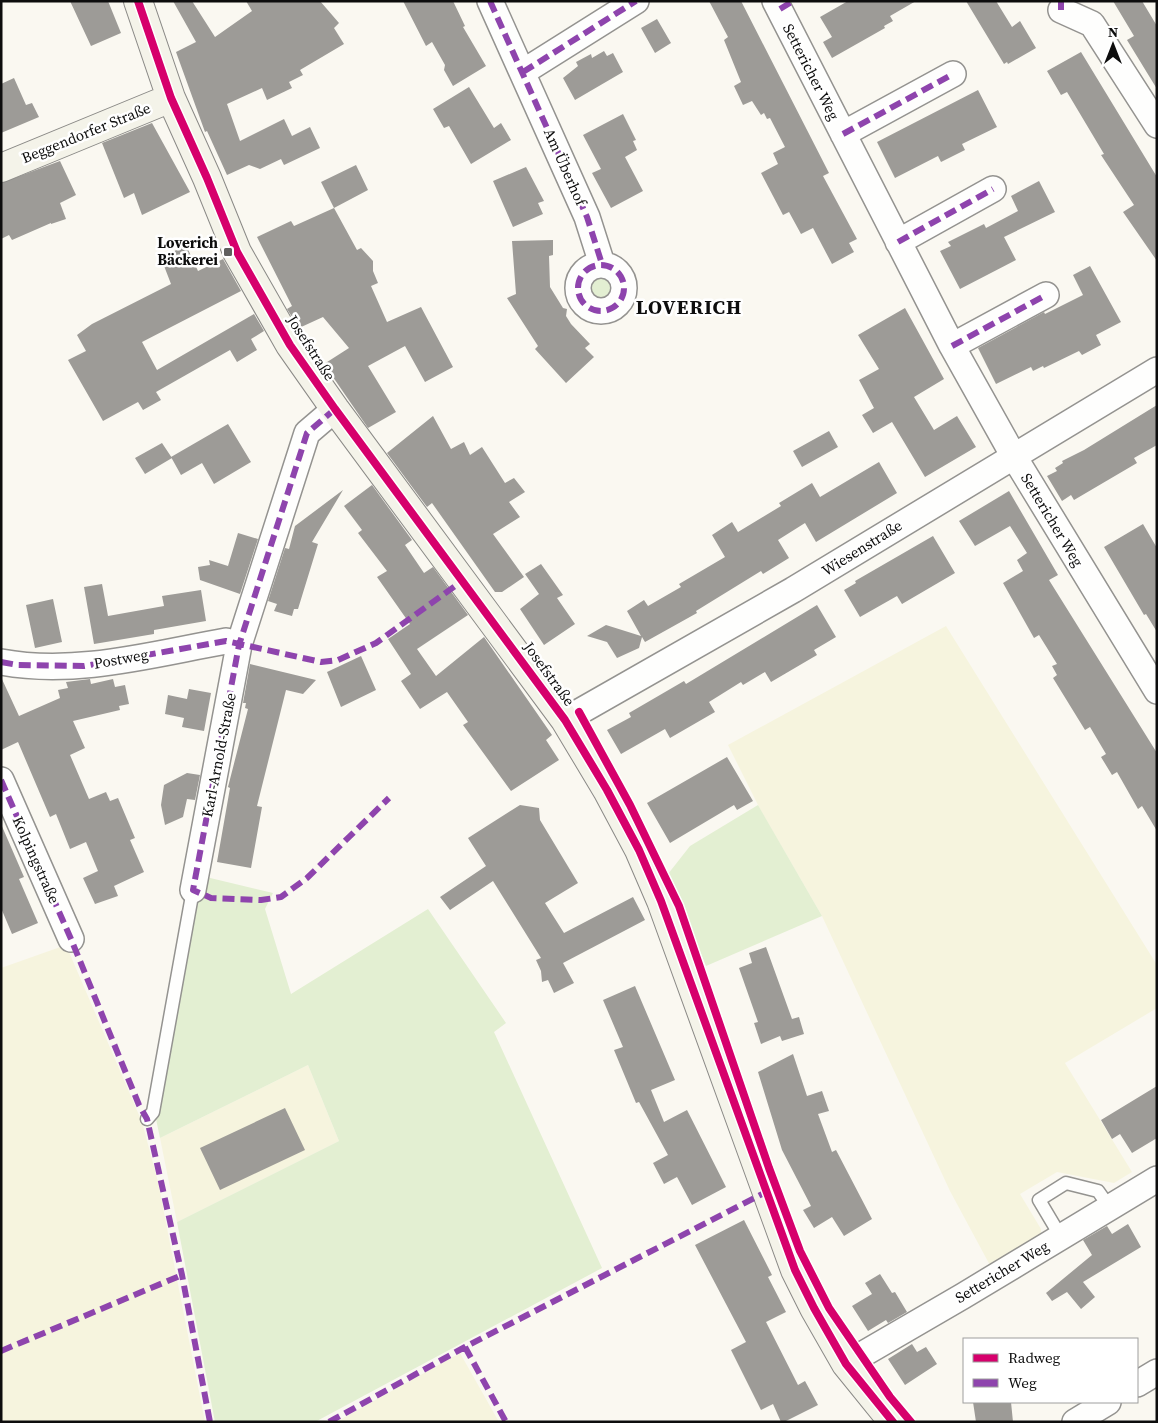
<svg xmlns="http://www.w3.org/2000/svg" width="1158" height="1423" font-family="'Source Serif 4',serif">
  <rect width="100%" height="100%" fill="#faf8f1"/>
  <path fill="#f6f4de" d="M946 626 1157 965V1008L1065 1063 1132 1172 1114 1183 1057 1172 1020 1194 1041 1229V1237L992 1269 950 1191 822 916 760 809 728 745Z
    M66 945 142 1122 158 1182 205 1422H1V968Z
    M308 1065 339 1141 177 1222 160 1138Z
    M460 1353 499 1422H336Z"/>
  <path fill="#e3efd2" d="M589 286a12 12 0 1 1 24 0a12 12 0 1 1-24 0Z
    M758 805 822 916 706 966 668 874 690 846Z
    M202 876 273 893 265 909 291 994 428 909 506 1023 494 1032 602 1268 315 1422H215L177 1222 339 1141 308 1065 160 1138 156 1119Z"/>
  <path fill="#9d9b97" d="M70 1H108L121 33 91 46Z
    M173 1H192L215 37 252 11 246 1H320L339 23 334 28 344 44 300 70 303 75 289 82 292 88 267 100 262 88 227 104 240 141 284 119 292 136 310 127 320 148 284 165 281 159 260 169 249 165 227 175 207 131 205 132 176 52 196 42Z
    M403 1H453L465 26 463 27 486 66 453 86 444 70 445 65 432 42 426 46Z
    M709 1H741L829 173 823 176 857 239 849 243 854 252 832 264 813 228 801 234 789 212 783 215 761 173 778 164 773 153 785 147 770 118 767 119 764 113 761 115 752 101 743 105 734 86 741 82 724 40 728 37Z
    M848 1H916L890 16 893 21 884 26 885 28 832 58 823 42 832 37 820 17Z
    M966 1H996L1012 27 1020 21 1036 48 1008 64 1007 62 1004 64Z
    M1113 1H1142L1157 26V89L1127 40 1134 36Z
    M657 19 671 43 655 53 641 28Z
    M604 51 607 56 613 53 623 72 575 100 563 78 578 66 576 62 591 54 592 58Z
    M1081 52 1157 177V261L1123 212 1134 205 1101 155 1104 154 1067 92 1061 95 1047 71Z
    M14 78 26 105 32 103 39 117 1 133V84Z
    M469 87 494 128 501 123 511 140 471 164 449 126 444 128 433 109Z
    M978 90 997 127 962 144 965 150 941 162 938 156 895 178 877 142Z
    M623 114 636 140 633 141 637 150 625 157 643 191 611 208 592 173 601 169 583 135Z
    M152 123 190 192 142 215 134 193 124 198 102 143Z
    M60 161 76 195 60 203 66 219 51 224V223L12 240 9 235 1 239V183Z
    M356 165 368 190 334 208 321 182Z
    M526 167 544 201 538 203 543 214 513 227 493 181Z
    M1039 181 1055 212 1004 237 1016 260 960 289 940 251 951 246 948 242 984 224 986 228 1018 211 1011 196Z
    M334 208 357 250 361 248 373 261V271L378 283 371 286 387 322 421 307 453 367 425 382 405 346 368 366 396 412 368 428 324 364 349 348 323 317 299 328 287 309 292 306 257 237 291 221 294 226Z
    M553 240V255L549 256 550 287 563 308 567 309 566 316 571 324 590 344 585 348 594 357 566 383 535 349 538 346 507 298 516 294 512 241Z
    M186 245 198 271 223 259 241 291 142 342 157 370 254 314 264 331 251 339 257 350 237 362 230 350 156 392 161 400 143 410 138 402 103 421 68 360 86 351 77 335 92 324 171 284 161 258Z
    M1090 266 1121 322 1096 335 1101 345 1082 355 1079 351 1044 368 1043 366 1033 371 1031 367 996 384 978 348 1044 312 1045 314 1083 295 1073 275Z
    M905 308 944 379 914 397 934 430 957 416 976 447 925 477 892 422 873 433 862 415 874 408 859 380 879 369 858 335Z
    M1157 405V445L1134 458 1137 463 1074 500 1071 495 1062 501 1047 476 1057 471 1055 468 1063 463 1062 461 1084 450Z
    M433 416 451 449 464 442 470 455 482 447 505 483 514 478 525 492 509 502 520 517 493 534 524 577 502 592H495L432 503 427 507 387 453Z
    M228 424 251 462 214 484 202 463 181 475 171 457Z
    M829 431 838 447 802 467 793 451Z
    M162 443 172 458 145 474 135 458Z
    M879 462 897 493 816 542 805 523 778 540 789 558 763 574 761 571 696 611 697 613 645 642 642 637 639 648 617 658 607 642 587 636 606 625 641 636 627 611 644 600 648 606 681 587 679 584 725 557 712 535 732 522 738 532 781 506 779 503 812 483 820 497Z
    M372 485 412 540 405 545 424 573 433 567 468 615 417 649 436 676 484 637 552 735 546 740 559 760 511 791 463 725 468 722 447 692 420 709 401 681 411 674 388 639 410 624 377 577 387 571 358 533 362 530 344 506Z
    M343 490 312 542 318 544 298 609H294L292 616 274 611 277 604 268 601 285 548 289 549 295 526Z
    M1009 491 1058 575 1049 580 1157 753V831L1142 806 1138 809 1117 772 1112 775 1101 757 1106 754 1090 727 1085 730 1053 678 1057 675 1052 666 1057 664 1039 635 1034 638 1003 583 1023 571 1017 560 1027 553 1010 526 975 546 959 521Z
    M1143 524 1157 548V632L1146 614 1144 615 1104 547Z
    M238 533 258 539 240 594 200 580 198 567 210 565 209 560 228 566Z
    M933 536 955 573 902 604 897 596 860 617 844 590 856 583 855 581Z
    M541 564 563 595 557 598 575 624 544 645 520 609 539 594 525 574Z
    M102 584 108 616 164 606 162 596 201 590 206 621 154 630V634L94 644 84 587Z
    M53 599 62 642 35 648 26 605Z
    M817 605 836 637 814 650 817 655 771 682 765 672 743 685 741 682 709 702 715 712 670 738 665 729 621 754 607 730 631 717 629 713 684 681 686 684Z
    M361 656 376 690 341 707 327 672Z
    M250 664 316 680 303 694 286 690 257 806 262 807 251 868 217 862 230 788 228 787 248 709 245 708 246 703H243Z
    M1 677 19 716 60 698 58 690 68 688 66 682 90 679 91 684 113 679 115 687 125 685 129 704 119 706 120 710 73 721 85 748 70 755 89 799 106 792 110 801 118 798 135 838 130 840 144 872 114 886 118 896 95 904 83 878 98 871 86 842 70 849 56 814 50 817 18 742 1 750Z
    M189 689 211 693 204 731 182 727 184 718 165 714 168 695 187 699Z
    M727 757 753 801 737 810 734 805 670 843 647 803Z
    M187 773 200 775 195 800 187 799 183 817 165 825 161 805 164 785Z
    M520 805 539 808 540 820 578 883 545 903 564 933 633 897 645 920 563 963 574 983 554 993 548 980 542 982 541 971 536 960 541 958 493 881 450 910 440 897 486 866 468 838Z
    M1 824 24 877 19 879 38 923 12 934 1 908Z
    M766 947 792 1019 799 1017 804 1034 782 1041 780 1036 761 1044 754 1023 758 1022 739 968 752 963 749 953Z
    M635 986 675 1080 651 1090 664 1122 687 1110 726 1187 692 1205 677 1177 664 1184 653 1163 668 1155 639 1102 636 1103 614 1050 623 1047 603 1000Z
    M793 1054 807 1096 822 1091 829 1111 818 1114 832 1152 836 1150 872 1219 844 1236 832 1217 814 1228 803 1210 811 1206 782 1150 758 1072Z
    M1157 1086V1138L1132 1153 1120 1134 1112 1139 1101 1120Z
    M285 1108 305 1150 220 1190 200 1148Z
    M744 1220 772 1275 768 1277 786 1312 766 1322 798 1385 805 1381 818 1405 784 1422H781L773 1404 761 1410 731 1350 746 1342 695 1245Z
    M1128 1224 1141 1247 1083 1282 1095 1297 1081 1309 1067 1292 1052 1301 1046 1293 1092 1255 1083 1240 1107 1226 1112 1234Z
    M880 1274 892 1293 895 1292 907 1312 888 1323 886 1320 868 1331 852 1306 872 1294 865 1283Z
    M912 1344 917 1352 926 1347 937 1364 905 1385 888 1359Z
    M973 1402H1011L1013 1422H976Z"/>
  <g fill="none" stroke-linecap="round" stroke-linejoin="round">
    <g stroke="#949390" stroke-width="15">
      <path id="lane" d="M147 1119 153 1112 193 890
        M1061 1237 1039 1200 1066 1183 1098 1191 1110 1208"/>
    </g>
    <g stroke="#949390" stroke-width="28">
      <path id="street" d="M490 1 587 217 602 264
        M775 1 952 346 1013 455 1157 691
        M1061 10 1092 24 1157 125
        M523 72 636 1
        M843 134 953 74
        M898 242 993 189
        M578 288a23 23 0 1 1 46 0a23 23 0 1 1-46 0Z
        M952 346 1046 295
        M1 662C76 676 153 654 226 641L239 645
        M565 720 793 590 1157 370
        M1 780 71 939
        M193 890 239 645 307 433 335 409
        M846 1364 963 1296 1157 1179
        M1137 1384 1157 1372
        M1075 1422 1108 1402"/>
    </g>
    <g stroke="#8a8986" stroke-width="30">
      <path id="secondary" d="M138 1 171 98 207 178 237 252 290 345 335 409 565 720 607 790 639 850 661 901 795 1270 814 1308 846 1364 893 1422
        M1 168 171 98"/>
    </g>
    <use href="#lane" stroke="#fefefd" stroke-width="12"/>
    <use href="#street" stroke="#fefefd" stroke-width="25"/>
    <use href="#secondary" stroke="#f4f3e9" stroke-width="28"/>
    <path stroke="#8e44ad" stroke-width="6" stroke-dasharray="12 6" stroke-linecap="butt" d="M490 1 587 217 602 264
      M780 9 793 1
      M1061 10V1
      M523 72 636 1
      M843 134 953 74
      M898 242 993 189
      M578 288a23 23 0 1 1 46 0a23 23 0 1 1-46 0Z
      M952 346 1046 295
      M335 409 307 433 239 645 193 890 211 898 261 900 281 897 307 878 389 798
      M1 662 18 665 84 666 226 641 321 662 338 660 376 643 462 581
      M1 780 71 939 139 1105 147 1119 182 1275 210 1422
      M465 1347 506 1422
      M1 1351 182 1275
      M329 1422 465 1347 766 1192"/>
    <g stroke="#fff" stroke-width="11">
      <path id="cycleway" d="M138 1 171 98 207 178 237 252 290 345 335 409 565 720 607 790 639 850 661 901 795 1270 814 1308 846 1364 893 1422
        M579 712 630 805 679 906 769 1168 800 1251 829 1308 890 1397 911 1422"/>
    </g>
    <use href="#cycleway" stroke="#d6006c" stroke-width="8"/>
  </g>
  <rect fill="#605f5d" stroke="#fff" stroke-width="2" x="223" y="247" width="10" height="10" rx="2.5"/>
  <g text-anchor="middle" stroke-width="5" stroke-linejoin="round" paint-order="stroke">
    <g font-size="15" fill="#0d0d0d" stroke="#fff">
      <text transform="translate(811 72) rotate(63)" y="5">Settericher Weg</text>
      <text transform="translate(86 133) rotate(-22)" y="5">Beggendorfer Straße</text>
      <text transform="translate(565 167) rotate(66)" y="5">Am Überhof</text>
      <text transform="translate(311 348) rotate(57)" y="5">Josefstraße</text>
      <text transform="translate(1052 520) rotate(59)" y="5">Settericher Weg</text>
      <text transform="translate(862 548) rotate(-32)" y="5">Wiesenstraße</text>
      <text transform="translate(121 659) rotate(-10)" y="5">Postweg</text>
      <text transform="translate(549 674) rotate(54)" y="5">Josefstraße</text>
      <text transform="translate(219 755) rotate(-79)" y="5">Karl-Arnold-Straße</text>
      <text transform="translate(36 860) rotate(66)" y="5">Kolpingstraße</text>
      <text transform="translate(1002 1272) rotate(-31)" y="5">Settericher Weg</text>
    </g>
    <g font-size="15" font-weight="bold" fill="#0d0d0d" stroke="#fff" text-anchor="end">
      <text x="218" y="248">Loverich<tspan x="218" dy="17">Bäckerei</tspan></text>
    </g>
    <g font-size="20" font-weight="bold" letter-spacing="1" fill="#0d0d0d" stroke="#fff">
      <text x="689" y="314">LOVERICH</text>
    </g>
  </g>
  <rect width="1158" height="1423" fill="none" stroke="#0d0d0d" stroke-width="5"/>
  <rect x="963" y="1338" width="175" height="65" fill="#ffffff" stroke="#9e9e9e"/>
  <rect x="973" y="1354" width="25" height="8" fill="#d6006c" stroke="#9e9e9e"/>
  <text x="1008" y="1363" font-size="15" fill="#0d0d0d">Radweg</text>
  <rect x="973" y="1379" width="25" height="8" fill="#8e44ad" stroke="#9e9e9e"/>
  <text x="1008" y="1388" font-size="15" fill="#0d0d0d">Weg</text>
  <g transform="translate(1113 45)" stroke="#ffffff" stroke-width="4" paint-order="stroke">
  <path d="M0-4L9 19L0 12L-9 19Z" fill="#0d0d0d"/>
  <text y="-8" font-size="14" font-weight="bold" text-anchor="middle" fill="#0d0d0d">N</text>
  </g>
</svg>
